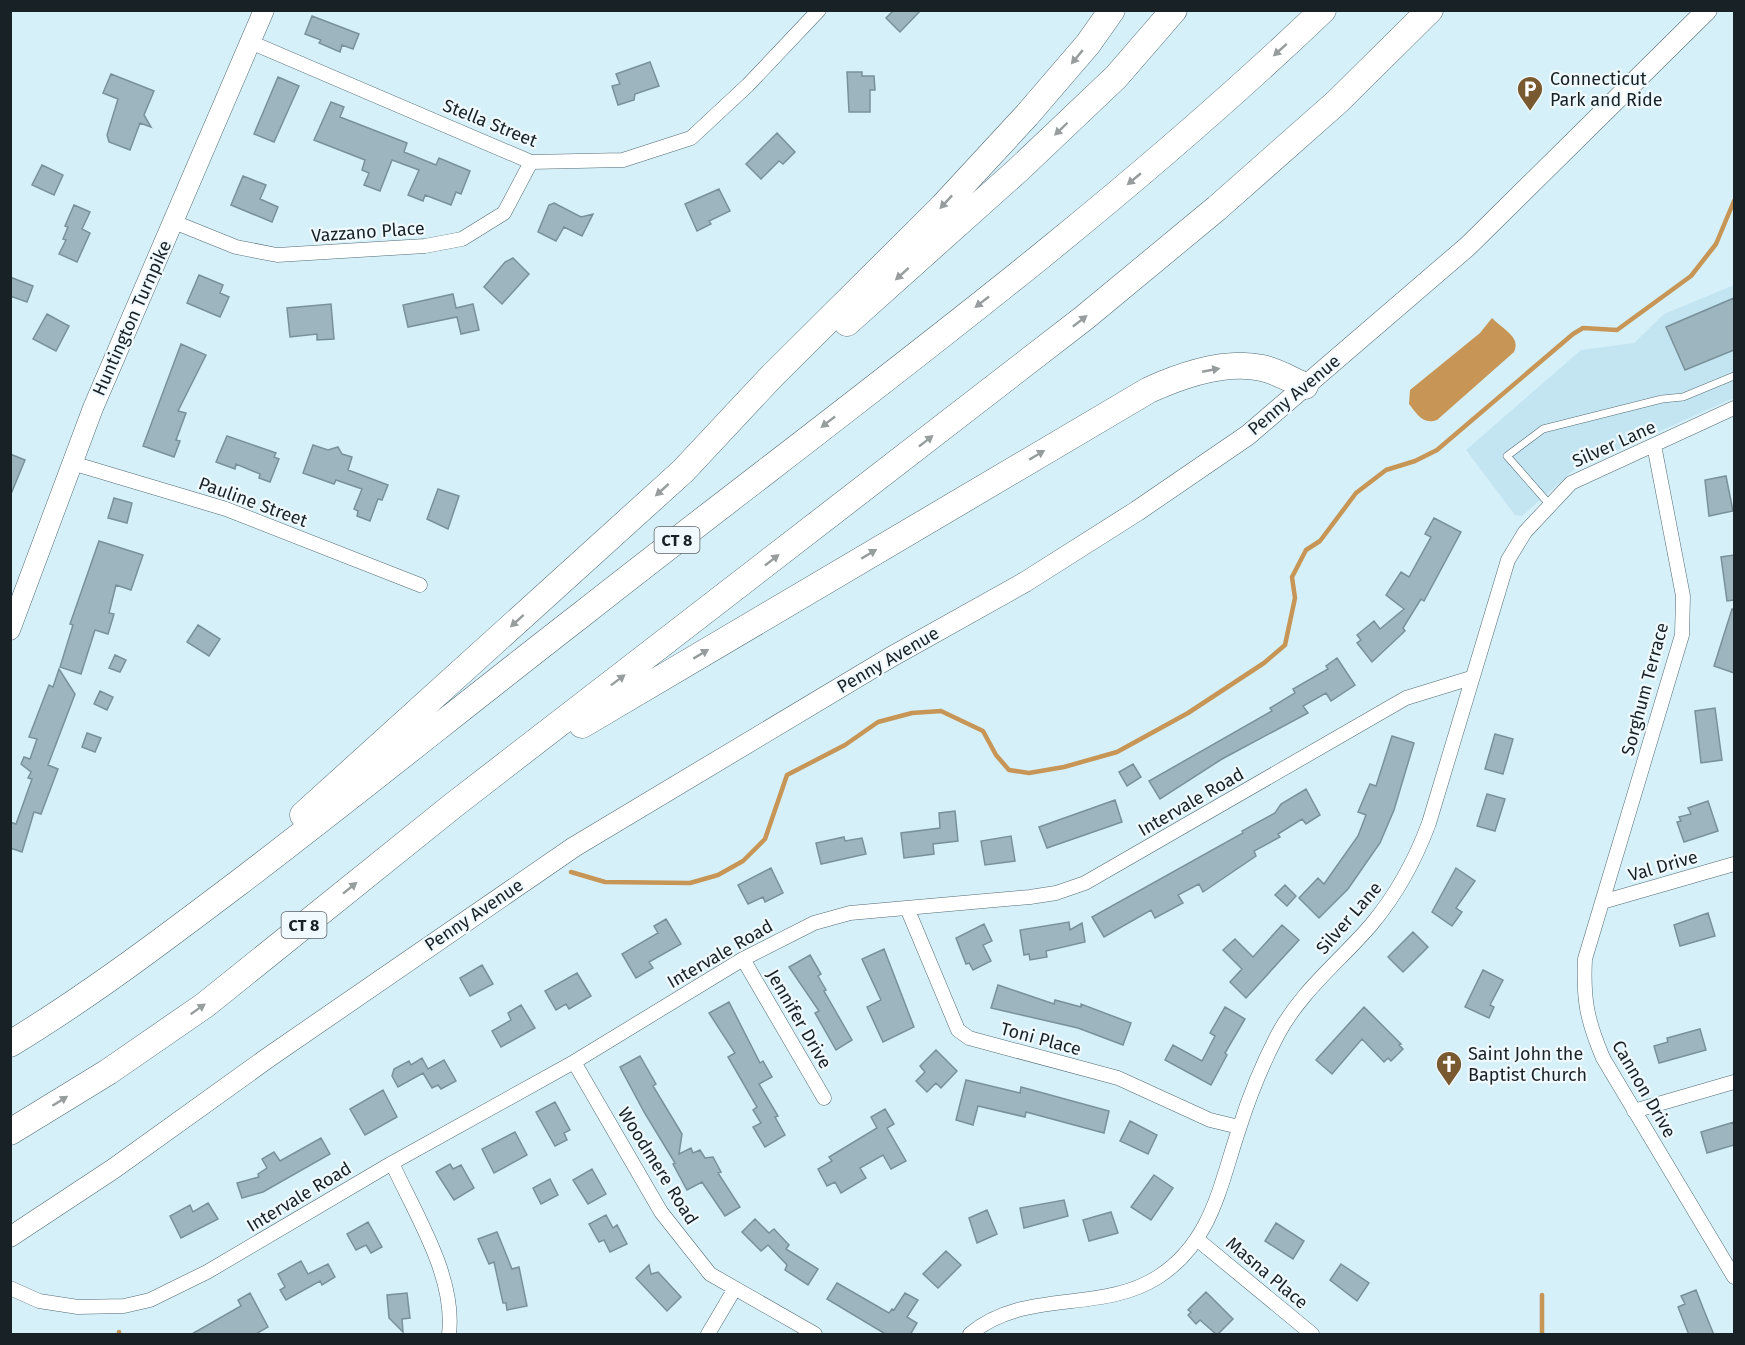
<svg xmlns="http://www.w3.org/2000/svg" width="1745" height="1345" font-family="'Fira Sans',sans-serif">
  <rect width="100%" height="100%" fill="#d5f0f9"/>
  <path fill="#c3e5f2" d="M1734 285V398L1575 469 1522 516 1515 515 1466 450 1581 350 1634 343 1664 314Z"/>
  <path fill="#c79556" d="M1492 318C1501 328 1522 337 1514 352L1437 420C1423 425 1417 414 1409 404L1410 390 1480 333Z"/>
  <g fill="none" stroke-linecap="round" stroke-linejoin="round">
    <path stroke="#c79556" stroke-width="4.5" d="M571 872 605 882 690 883 718 875 743 861 765 839 787 775 845 745 878 722 912 713 941 711 983 731 996 755 1009 770 1029 773 1064 767 1117 752 1188 713 1264 663 1285 645 1295 598 1292 577 1306 550 1320 541 1356 493 1386 470 1415 461 1437 450 1573 334 1583 328 1617 330 1691 276 1716 244 1734 201
      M119 1334V1332
      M1542 1334V1295"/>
  </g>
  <path fill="#9cb5be" stroke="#79919a" stroke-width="1.5" d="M894 10H921L900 32 886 18Z
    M312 16 359 34 353 49 342 45 340 52 319 43 321 40 305 34Z
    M650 62 659 86 635 94 634 100 618 105 612 86 620 84 616 74Z
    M847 72H862V76H874L875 90H870V112H849Z
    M111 74 154 91 144 115 151 127 140 123 130 150 109 142 107 135 118 99 103 93Z
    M278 77 299 86 274 142 254 134Z
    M331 102 344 107 340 117 407 143 404 152 436 165 439 158 470 171 461 194 456 192 451 205 425 195 423 201 408 195 419 170 392 160 380 191 364 185 369 173 362 170 365 160 314 140Z
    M777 133 795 152 783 164 779 161 761 179 746 164Z
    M42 165 63 175 54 195 32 185Z
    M243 176 266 185 260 199 278 207 272 222 231 205Z
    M719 189 730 211 709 221 711 224 697 231 685 204Z
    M554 203 581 217 593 214 582 236 564 227 556 241 538 232 549 205Z
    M74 205 90 212 82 229 90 233 77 262 59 254 66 240 63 239 68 227 65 226Z
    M513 258 529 274 502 304 484 287 505 262Z
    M199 275 223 285 220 293 229 297 220 317 187 303Z
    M10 277 33 286 27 302 10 296Z
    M453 294 456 308 473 304 479 330 461 334 457 317 408 327 403 305Z
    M1734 298V350L1685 370 1666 327Z
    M331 304 334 339 317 340V334L290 337 287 308Z
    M47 314 69 326 56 351 33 339Z
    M181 344 206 355 178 411 186 413 176 440 180 441 174 457 143 446Z
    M227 436 276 453 274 457 279 459 270 482 259 478 260 474 236 464 235 469 216 462Z
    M313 445 328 450 338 447 342 454 352 457 348 470 388 485 382 500 378 499 370 521 357 516 358 511 354 509 362 489 336 480 334 484 303 473Z
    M10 454 25 460 11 494 10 493Z
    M1726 476 1733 511 1709 516 1705 480Z
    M438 489 459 496 448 529 427 519Z
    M114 498 132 503 127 523 108 518Z
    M1434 518 1461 532 1424 601 1421 599 1403 628 1405 631 1372 662 1357 643 1361 640 1357 635 1374 621 1380 629 1404 609 1386 595 1401 572 1409 577 1431 537 1425 534Z
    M99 541 143 555 131 590 116 585 109 613 114 614 108 634 95 630 81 674 60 667 73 625 70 624Z
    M1734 555V600L1727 601 1721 557Z
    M1732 609 1734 610V673L1714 666Z
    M198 625 220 639 209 656 187 642Z
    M115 655 126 660 120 672 109 668Z
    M1337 658 1355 685 1331 701 1326 693 1303 706 1308 713 1222 759 1160 799 1149 781 1272 711 1270 708 1295 693 1293 689 1328 669 1326 666Z
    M59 669 75 694 48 765 58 769 41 814 34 812 22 852 10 848V822L16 824 32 779 28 778 31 772 21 764 24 757 30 759 37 739 29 737 49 685 53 687Z
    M100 691 113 697 107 710 94 704Z
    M1715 708 1722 760 1701 763 1695 711Z
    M87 733 101 738 95 752 82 747Z
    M1495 734 1513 739 1503 774 1485 769Z
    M1392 736 1414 743 1394 810 1380 843 1348 889 1319 918 1299 898 1318 878 1324 884 1358 836 1366 815 1358 812 1370 784 1376 786Z
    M1133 764 1141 777 1127 786 1119 772Z
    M1306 789 1320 815 1306 824 1302 819 1278 834 1280 837 1254 851 1256 856 1203 892 1199 884 1178 895 1183 903 1155 918 1151 910 1104 937 1092 917 1243 833 1242 831 1275 813 1281 804Z
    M1487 794 1505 799 1495 831 1477 826Z
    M1115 800 1122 822 1047 848 1039 827Z
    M1708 801 1718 831 1684 842 1677 822 1681 821 1679 817 1691 814 1688 808Z
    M955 811 958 841 933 844 934 854 904 858 901 833 940 828 939 813Z
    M1011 836 1015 861 985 865 981 841Z
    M844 837 845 841 862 838 866 854 821 864 816 843Z
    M771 868 783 893 765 902 763 897 748 904 738 885Z
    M1456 868 1475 881 1456 908 1462 912 1452 926 1432 912Z
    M1285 885 1296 896 1287 906 1275 895Z
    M1708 913 1715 936 1680 946 1674 925Z
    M666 919 681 944 649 962 653 968 636 978 622 954 658 933 654 926Z
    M1069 922 1070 930 1082 923 1085 942 1046 951 1047 957 1030 960 1029 954 1024 955 1020 930Z
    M984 924 992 941 983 945 991 961 973 970 969 963 966 964 956 938Z
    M1282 925 1299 940 1246 998 1230 982 1242 969 1223 950 1235 939 1253 957Z
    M1413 932 1428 947 1403 972 1388 957Z
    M884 949 914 1027 883 1042 867 1007 881 1000 862 959Z
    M810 955 821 974 818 976 826 990 824 991 852 1040 836 1050 815 1013 819 1011 789 967Z
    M482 965 493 984 470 996 460 978Z
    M1483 970 1503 980 1490 1005 1494 1007 1489 1018 1465 1007Z
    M577 973 591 996 569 1009 566 1004 556 1010 545 991Z
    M998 985 1054 1004 1055 1000 1081 1007V1004L1131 1023 1123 1045 1078 1028 991 1008Z
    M729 1002 760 1063 763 1061 772 1077 759 1084 778 1116 775 1117 785 1135 765 1147 753 1127 761 1123 753 1110 757 1107 728 1057 735 1053 709 1013Z
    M521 1005 535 1028 501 1047 492 1031 511 1020 508 1013Z
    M1225 1007 1245 1019 1225 1053 1227 1055 1211 1085 1165 1060 1173 1045 1202 1061 1215 1036 1210 1033Z
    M1364 1007 1401 1044 1399 1045 1403 1049 1391 1061 1388 1058 1384 1062 1362 1039 1332 1074 1316 1060Z
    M1700 1029 1706 1050 1659 1063 1654 1046 1668 1042 1667 1038Z
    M936 1050 957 1071 941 1088 936 1083 927 1092 916 1081 925 1072 920 1066Z
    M640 1056 656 1084 653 1086 682 1134 679 1154 691 1148 693 1153 700 1150 705 1158 713 1157 721 1172 718 1173 740 1207 725 1216 702 1182 687 1190 673 1164 675 1163 644 1112 620 1067Z
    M422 1058 428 1069 444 1060 456 1081 441 1089 438 1085 432 1088 423 1073 398 1087 392 1076 394 1069 409 1061 411 1065Z
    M966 1080 1020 1093 1021 1087 1109 1111 1104 1133 1026 1112 1025 1117 978 1106 973 1125 956 1120Z
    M383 1090 397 1117 365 1135 350 1109Z
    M555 1102 570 1130 564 1133 567 1140 555 1146 536 1112Z
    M885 1109 894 1124 887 1128 906 1161 891 1169 883 1155 860 1168 866 1178 841 1193 835 1182 827 1186 818 1169 832 1161 829 1157 877 1128 871 1117Z
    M1130 1121 1157 1135 1148 1154 1120 1141Z
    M1734 1122V1145L1707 1153 1701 1132Z
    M515 1132 527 1155 494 1173 482 1149Z
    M321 1138 330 1154 263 1192 242 1198 237 1183 259 1177 258 1174 267 1168 262 1159 274 1152 280 1161Z
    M450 1164 453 1169 461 1165 474 1188 454 1200 436 1172Z
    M592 1169 606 1194 588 1204 573 1180Z
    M1154 1175 1173 1188 1151 1220 1131 1207Z
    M550 1179 558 1195 541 1204 533 1188Z
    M1064 1200 1068 1216 1024 1228 1020 1208Z
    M208 1203 218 1219 181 1238 170 1216 190 1205 193 1212Z
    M987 1210 997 1234 977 1243 969 1218Z
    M1111 1212 1118 1233 1089 1241 1083 1220Z
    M606 1215 613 1228 617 1225 627 1244 610 1252 604 1240 599 1242 589 1224Z
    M755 1219 769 1233 774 1229 789 1245 786 1249 818 1269 808 1285 785 1270 787 1265 768 1245 761 1251 742 1232Z
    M368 1222 382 1247 371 1253 366 1245 356 1250 347 1234Z
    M1276 1223 1304 1241 1293 1259 1265 1241Z
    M497 1232 512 1269 519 1267 527 1306 507 1310 506 1303H503L494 1262 489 1264 478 1239Z
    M946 1251 961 1265 938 1288 923 1274Z
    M301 1261 308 1274 328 1264 335 1277 322 1285 320 1281 286 1300 280 1290 285 1287 278 1274Z
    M1341 1264 1369 1283 1357 1301 1330 1280Z
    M649 1265 651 1274 658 1272 681 1297 667 1311 636 1278Z
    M837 1283 889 1313 892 1309 894 1310 905 1293 918 1300 907 1317 917 1323 910 1335H887L827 1299Z
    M1696 1290 1703 1308 1714 1335H1689L1678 1307 1685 1304 1681 1296Z
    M1206 1292 1233 1319 1217 1335 1200 1320 1196 1324 1188 1315 1191 1312 1188 1310Z
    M250 1293 268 1327 254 1335H190L241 1306 238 1300Z
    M407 1293 410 1318 402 1319 403 1332 389 1318 387 1295Z"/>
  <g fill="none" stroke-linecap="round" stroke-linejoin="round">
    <g stroke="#536b73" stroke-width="8">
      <path id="lane" d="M1550 505 1507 456 1543 429 1662 399 1683 397 1734 376"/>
    </g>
    <g stroke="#536b73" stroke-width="15">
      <path id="street" d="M250 42 531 162 623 160 691 138 748 85 819 10
        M174 222 236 247 277 255 425 246 462 239 504 213 531 162
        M1654 445 1683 596 1682 635 1585 959C1583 1000 1587 1020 1603 1058L1734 1277
        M72 463 226 509 420 585
        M1602 902 1734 864
        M907 908 958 1030 969 1038 1118 1078 1210 1120 1239 1127
        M743 959 824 1098
        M574 1062 661 1212 710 1274 815 1334
        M1634 1111 1734 1082
        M392 1163C415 1214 456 1277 449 1334
        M1198 1240 1312 1334
        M10 1288 39 1301 78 1307 124 1306 150 1300 207 1272 392 1163 574 1062 743 959 814 923 850 913 1030 897 1056 893 1085 883 1406 698 1471 678
        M708 1334 734 1290
        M970 1334C1025 1288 1100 1314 1158 1277 1212 1242 1220 1185 1239 1129 1249 1097 1262 1065 1277 1036 1300 992 1339 962 1371 925 1397 894 1415 861 1429 823L1508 560 1525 532 1571 483 1734 408"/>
    </g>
    <g stroke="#536b73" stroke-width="21">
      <path id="secondary" d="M10 630 93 408 264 10
        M10 1237 113 1169 269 1057 574 847 891 657 1025 582 1137 511 1248 435 1468 246 1707 10"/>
    </g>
    <g stroke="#536b73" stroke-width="27">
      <path id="highway" d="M847 323 1018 170 1116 77 1174 10
        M582 725 1149 390C1182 375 1226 360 1262 368 1277 371 1291 380 1305 386
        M303 815 683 471 771 377 942 207 1027 115 1088 44 1112 10
        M10 1044C89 996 163 940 237 884 353 796 466 704 581 615 831 418 1092 231 1323 10
        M10 1132 108 1072 205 1005 455 804 1084 318 1217 208 1337 102 1430 10"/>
    </g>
    <use href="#lane" stroke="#fff" stroke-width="7"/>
    <use href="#street" stroke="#fff" stroke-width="14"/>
    <use href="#secondary" stroke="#fff" stroke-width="20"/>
    <use href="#highway" stroke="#fff" stroke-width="26"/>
  </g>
  <defs><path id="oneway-solid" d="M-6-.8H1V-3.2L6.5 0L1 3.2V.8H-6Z" transform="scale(1.5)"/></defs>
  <g fill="#979c9d">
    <use href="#oneway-solid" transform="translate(1280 50) rotate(138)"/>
    <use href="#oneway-solid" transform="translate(1077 57) rotate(130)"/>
    <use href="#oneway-solid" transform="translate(1061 129) rotate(136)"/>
    <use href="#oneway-solid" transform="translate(1134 179) rotate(140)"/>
    <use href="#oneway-solid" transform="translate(946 202) rotate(133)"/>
    <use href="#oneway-solid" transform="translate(902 274) rotate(138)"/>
    <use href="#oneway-solid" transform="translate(982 302) rotate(142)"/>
    <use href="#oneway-solid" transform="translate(1080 321) rotate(-38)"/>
    <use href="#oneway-solid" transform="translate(1211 370) rotate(-11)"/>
    <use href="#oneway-solid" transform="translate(828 422) rotate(142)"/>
    <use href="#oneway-solid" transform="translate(926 441) rotate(-38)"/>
    <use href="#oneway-solid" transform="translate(1037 455) rotate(-31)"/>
    <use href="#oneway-solid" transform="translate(662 490) rotate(138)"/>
    <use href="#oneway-solid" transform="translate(869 554) rotate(-31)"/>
    <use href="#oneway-solid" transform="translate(772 560) rotate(-38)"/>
    <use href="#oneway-solid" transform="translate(517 621) rotate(138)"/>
    <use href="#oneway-solid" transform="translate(701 654) rotate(-31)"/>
    <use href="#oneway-solid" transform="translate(618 680) rotate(-37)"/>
    <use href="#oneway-solid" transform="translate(350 888) rotate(-39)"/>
    <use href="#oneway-solid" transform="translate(198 1009) rotate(-35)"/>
    <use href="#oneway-solid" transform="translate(60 1101) rotate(-32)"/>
  </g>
  <defs>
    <g id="parking-pin" transform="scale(1.35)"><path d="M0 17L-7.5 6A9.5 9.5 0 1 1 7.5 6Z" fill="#79592f" stroke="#f0fafe"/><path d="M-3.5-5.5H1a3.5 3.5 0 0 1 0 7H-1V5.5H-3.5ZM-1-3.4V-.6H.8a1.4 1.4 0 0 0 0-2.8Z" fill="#fff"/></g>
    <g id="church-pin" transform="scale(1.35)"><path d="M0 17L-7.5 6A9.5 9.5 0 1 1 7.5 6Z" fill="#79592f" stroke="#f0fafe"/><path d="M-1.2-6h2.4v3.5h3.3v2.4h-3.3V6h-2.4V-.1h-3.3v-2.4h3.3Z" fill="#fff"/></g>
  </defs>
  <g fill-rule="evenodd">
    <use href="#parking-pin" x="1530" y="89"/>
    <use href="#church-pin" x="1449" y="1064"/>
  </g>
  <g text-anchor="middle" stroke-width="4.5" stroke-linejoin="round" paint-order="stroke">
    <g fill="#f0fafe" stroke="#596367" stroke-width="1.5">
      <rect x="654.5" y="527" width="45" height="26" rx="4.5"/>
      <rect x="281.5" y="912" width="45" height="26" rx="4.5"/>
    </g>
    <g font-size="16" font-weight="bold" fill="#182226">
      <text x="677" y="546">CT 8</text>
      <text x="304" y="931">CT 8</text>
    </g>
    <g font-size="18" fill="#182226" stroke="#f0fafe" text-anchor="start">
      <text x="1550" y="85">Connecticut<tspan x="1550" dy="21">Park and Ride</tspan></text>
      <text x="1468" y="1060">Saint John the<tspan x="1468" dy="21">Baptist Church</tspan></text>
    </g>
    <g font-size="18" fill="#182226" stroke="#f0fafe">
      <text transform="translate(490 123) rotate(22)" y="6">Stella Street</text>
      <text transform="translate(368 232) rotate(-4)" y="6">Vazzano Place</text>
      <text transform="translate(132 318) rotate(-66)" y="6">Huntington Turnpike</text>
      <text transform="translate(1294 395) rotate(-40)" y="6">Penny Avenue</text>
      <text transform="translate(1614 444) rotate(-24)" y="6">Silver Lane</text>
      <text transform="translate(253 502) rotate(20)" y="6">Pauline Street</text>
      <text transform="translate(888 660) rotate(-30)" y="6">Penny Avenue</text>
      <text transform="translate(1645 689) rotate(-75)" y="6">Sorghum Terrace</text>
      <text transform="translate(1191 802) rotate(-30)" y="6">Intervale Road</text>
      <text transform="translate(1663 866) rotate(-16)" y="6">Val Drive</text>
      <text transform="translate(474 915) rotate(-34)" y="6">Penny Avenue</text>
      <text transform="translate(1349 918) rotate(-49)" y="6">Silver Lane</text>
      <text transform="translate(720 954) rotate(-30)" y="6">Intervale Road</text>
      <text transform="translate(799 1019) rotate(60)" y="6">Jennifer Drive</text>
      <text transform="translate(1041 1039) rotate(15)" y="6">Toni Place</text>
      <text transform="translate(1644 1089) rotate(60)" y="6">Cannon Drive</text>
      <text transform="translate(658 1166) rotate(58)" y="6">Woodmere Road</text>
      <text transform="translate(299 1197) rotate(-31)" y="6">Intervale Road</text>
      <text transform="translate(1267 1273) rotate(40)" y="6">Masna Place</text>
    </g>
  </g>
  <rect width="1745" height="1345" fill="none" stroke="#182226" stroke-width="24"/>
</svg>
